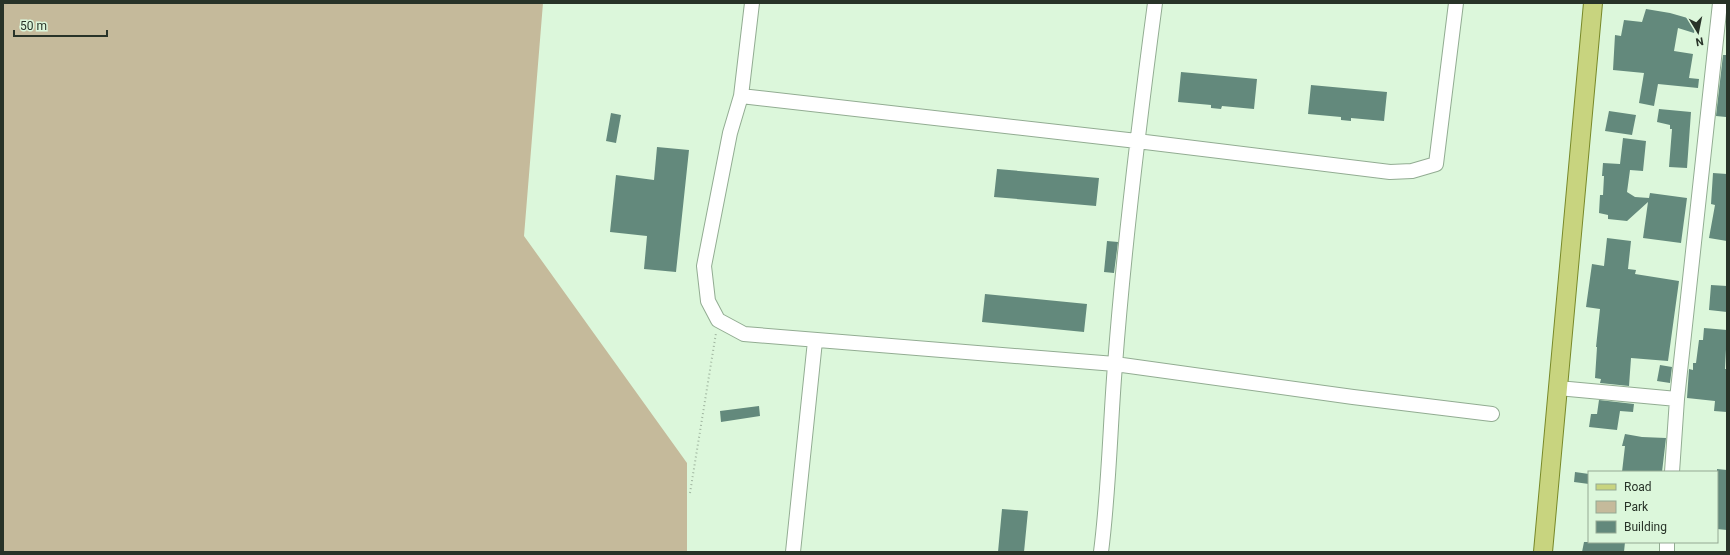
<svg xmlns="http://www.w3.org/2000/svg" width="1730" height="555" font-family="Roboto,sans-serif">
  <rect width="100%" height="100%" fill="#dcf7db"/>
  <path fill="#c5ba9b" d="M3 3H543L524 236 687 463V552H3Z"/>
  <path fill="#63897c" d="M1646 9 1670 13 1691 19 1690 22 1696 24 1694 33 1678 28 1674 51 1693 54 1689 78 1699 79 1698 88 1658 84 1654 106 1639 103 1644 73 1613 70 1615 35 1621 36 1624 20 1642 22Z
    M1723 55H1727V116L1726 117 1716 116Z
    M1181 72 1257 79 1254 109 1222 106 1221 109 1211 108V105L1178 102Z
    M1311 85 1387 92 1384 121 1351 118V121L1341 120V117L1308 114Z
    M1659 109 1691 112 1687 168 1669 167 1672 129H1670V125L1657 122Z
    M1609 111 1636 115 1632 135 1605 131Z
    M611 113 621 115 616 143 606 141Z
    M1623 138 1646 141 1643 171 1630 170 1627 192 1635 197 1649 198 1650 193 1687 198 1681 243 1643 238 1648 202 1627 221 1608 219V215L1599 213 1600 195H1603L1604 176H1602L1603 163 1620 164Z
    M657 147 689 150 676 272 644 269 647 236 610 232 616 175 654 180Z
    M997 169 1099 178 1096 206 994 197Z
    M1713 173 1727 174V241L1709 238 1715 205 1711 204Z
    M1607 238 1631 241 1628 269 1636 270 1635 274 1679 281 1668 361 1631 358 1629 386 1600 383 1601 379 1595 378 1597 347H1596L1600 309 1586 307 1592 264 1604 266Z
    M1107 241 1118 242 1114 273 1104 272Z
    M1711 285 1727 286V312L1709 310Z
    M985 294 1087 304 1084 332 982 322Z
    M1704 328 1727 330 1725 369H1727V412L1714 411 1715 401 1687 398 1689 369 1693 370V363H1696L1699 340H1703Z
    M1660 365 1672 367 1670 383 1657 381Z
    M1599 400 1634 404 1633 412 1620 411 1617 430 1589 427 1591 414H1597Z
    M759 406 760 416 721 422 720 411Z
    M1625 434 1642 437 1666 438 1662 472H1622L1625 446H1622Z
    M1717 469 1727 470V530L1717 529Z
    M1575 472 1589 474V484L1574 482Z
    M1002 509 1028 511 1024 552H998Z
    M1584 542H1625L1624 552H1582Z"/>
  <g fill="none" stroke-linecap="round" stroke-linejoin="round">
    <g stroke="#92ac92" stroke-width="16">
      <path id="minor" d="M752 3 741 96 1137 141 1390 172 1412 171 1436 164 1456 3
        M741 96 730 133 704 266 708 301 718 320 744 334 1115 364 1353 397 1492 414
        M1558 388 1677 399
        M1672 472 1677 399 1720 3
        M793 552 815 341
        M1101 552C1109 490 1110 427 1115 365 1124 244 1139 123 1155 3
        M1667 552V542"/>
    </g>
    <g stroke="#788929" stroke-width="20">
      <path id="major" d="M1543 552 1593 3"/>
    </g>
    <path stroke="#a0b6a0" stroke-width="2" stroke-dasharray="1 3" stroke-linecap="butt" d="M690 493 716 333"/>
    <use href="#minor" stroke="#fff" stroke-width="14"/>
    <use href="#major" stroke="#c8d47f" stroke-width="18"/>
  </g>
  <rect width="1730" height="555" fill="none" stroke="#283328" stroke-width="8"/>
  <rect x="1588" y="471" width="130" height="72" fill="#dcf7db" stroke="#94a993"/>
  <rect x="1596" y="484" width="20" height="6" fill="#c8d47f" stroke="#94a993"/>
  <text x="1624" y="491" font-size="12" fill="#283328">Road</text>
  <rect x="1596" y="501" width="20" height="12" fill="#c5ba9b" stroke="#94a993"/>
  <text x="1624" y="511" font-size="12" fill="#283328">Park</text>
  <rect x="1596" y="521" width="20" height="12" fill="#63897c" stroke="#94a993"/>
  <text x="1624" y="531" font-size="12" fill="#283328">Building</text>
  <g transform="translate(1698 32) rotate(170)" stroke="#dcf7db" stroke-width="3" paint-order="stroke">
  <path d="M0-3L7 15L0 10L-7 15Z" fill="#283328"/>
  <text y="-6" font-size="11" font-weight="bold" text-anchor="middle" fill="#283328">N</text>
  </g>
  <path d="M14 30v6h93v-6" fill="none" stroke="#283328" stroke-width="2"/>
  <text x="20" y="30" font-size="12" fill="#283328" stroke="#dcf7db" stroke-width="3" paint-order="stroke">50 m</text>
</svg>
